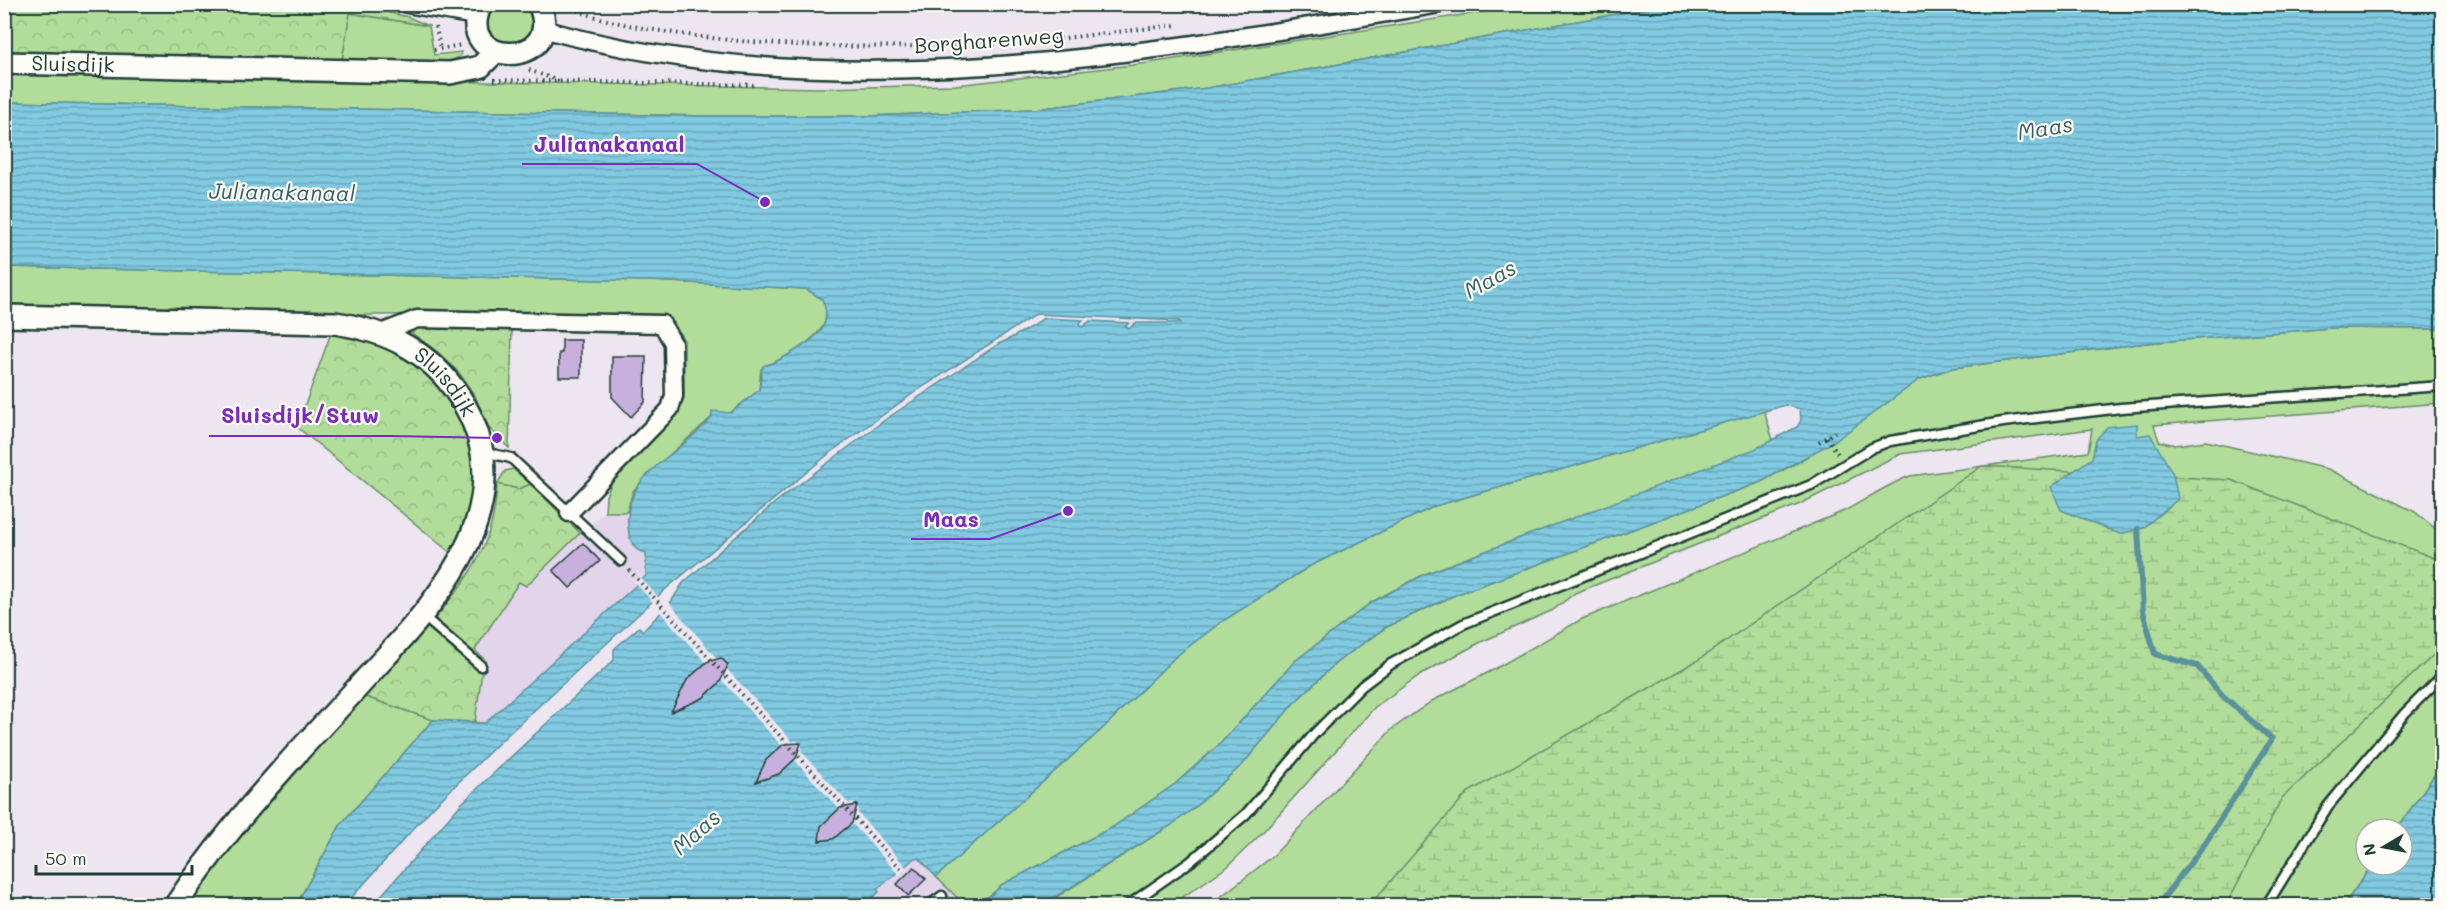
<svg xmlns="http://www.w3.org/2000/svg" width="2447" height="910" font-family="Mali,sans-serif">
  <defs>
    <pattern id="forest-crowns" width="20" height="18" patternUnits="userSpaceOnUse" patternTransform="scale(1.5)"><rect width="20" height="18" fill="#b1dc9a"/><path d="M2 6a3 3 0 1 1 6 0M12 15a3 3 0 1 1 6 0" fill="none" stroke="#98be85"/></pattern>
    <pattern id="wetland-marsh" width="20" height="14" patternUnits="userSpaceOnUse" patternTransform="scale(1.5)"><rect width="20" height="14" fill="#b1dc9a"/><path d="M1 5h8M5 5V1M11 12h8M15 12V8" fill="none" stroke="#98be85"/></pattern>
    <pattern id="water-rules" width="6" height="5" patternUnits="userSpaceOnUse" patternTransform="scale(1.5)"><rect width="6" height="5" fill="#81cae2"/><path d="M0 2.5h6" fill="none" stroke="#69a5b8"/></pattern>
  </defs>
  <rect width="100%" height="100%" fill="#ede5f0"/>
  <filter id="ink" filterUnits="userSpaceOnUse"><feTurbulence type="fractalNoise" baseFrequency=".0167" numOctaves="2"/><feDisplacementMap in="SourceGraphic" scale="12" xChannelSelector="R" yChannelSelector="G"/><feConvolveMatrix kernelMatrix="1 2 1 2 8 2 1 2 1" color-interpolation-filters="sRGB"/></filter>
  <g filter="url(#ink)">
    <path fill="#e2d5eb" d="M605 512H627L632 543 646 553 647 576 485 723 475 722 482 672 479 669 486 661 475 650 519 582 526 586 580 533Z
      M915 858H919L965 905 864 906 879 892 877 889 887 880Z"/>
    <path fill="#b1dc9a" stroke="#688c67" stroke-width="1.5" d="M494 5H525C562 55 457 52 494 5Z
      M1528 5H1666L1207 88 1035 109 869 116H706L5 102V73L820 88 956 85 1142 64Z
      M349 13 429 26 434 55 461 52V55C445 72 367 61 342 60Z
      M5 267 650 281 806 289 822 299C825 304 827 311 826 317 824 338 779 361 761 369L759 390 730 413 712 417 655 468 633 491 627 512H605L606 496 614 476 684 398V341L671 318 504 314 365 315 5 304Z
      M2330 328 2442 329V403L2154 425 2159 441 2175 445 2206 441 2328 469 2415 512 2442 534V764L2397 829H2366V865H2372L2344 905H1210L1273 856 1392 729 1432 701 1493 670 1582 619 1844 511C1867 499 1886 485 1910 476L2088 452 2092 429 1900 454 1800 504 1575 593 1553 610 1481 642 1421 674 1375 707 1261 834 1227 867 1171 905 1042 906 1170 826 1195 807 1243 764 1293 704 1337 662 1387 627 1455 595 1761 482 1800 461 1920 379 1952 368 2146 343Z
      M1764 411 1773 440 1755 450 1425 574 1372 602 1295 661 1221 743 1175 784 1113 827 1001 885C993 895 979 905 965 905L936 877 1101 730 1175 657 1221 622 1310 566 1435 506Z
      M513 469 531 484 518 489 497 484 505 471Z
      M363 696 433 720 341 824 296 905 188 906 232 846Z"/>
    <path fill="url(#forest-crowns)" stroke="#688c67" stroke-width="1.5" d="M351 4 408 17 429 26 350 13 342 60 5 51V5Z
      M415 326 512 328 509 448 489 428 475 396 460 374 438 352 412 333Z
      M331 333C357 337 382 342 405 357 453 386 481 451 470 506 466 523 458 538 451 553L297 427Z
      M497 484 518 489 531 484 580 533 526 586 519 582 475 650 486 661 479 669 482 672 475 722 433 720 363 696C401 655 464 595 485 543 493 524 496 504 497 484Z"/>
    <path fill="url(#wetland-marsh)" stroke="#688c67" stroke-width="1.5" d="M1982 466 2231 480 2442 561V647L2282 798 2226 905 1369 906 1467 793 1698 660Z"/>
    <path fill="url(#water-rules)" stroke="#5a929c" stroke-width="1.5" d="M1666 5H2442V329L2330 328 2146 343 1952 368 1920 379 1836 440 1761 482 1455 595 1386 627 1337 662 1293 704 1243 764 1195 807 1170 826 1042 905H973L994 893 1001 885 1113 827 1175 784 1221 743 1295 661 1372 602 1425 574 1755 449 1797 427 1801 420 1800 409 1786 405 1435 506 1310 566 1221 622 1175 657 1101 730 936 877 919 858H915L877 889 879 892 864 905H373L461 804 614 660V649L639 627 643 631 671 602 683 583 777 501 886 419 1000 343C1005 342 1039 323 1043 318L1083 320 1079 324 1082 327 1090 321 1129 323 1126 326 1129 329 1135 323H1180L1179 321 1036 314 918 390 831 452 667 588 505 737 433 807 345 905H296L341 824 433 720 485 723 646 576V553C636 552 631 543 629 534 618 473 680 457 712 417V411L730 413 759 390 763 366C777 363 817 340 823 327 828 317 826 308 822 299L806 289 650 281 5 267V102L706 116H869L1035 109 1207 88Z
      M2137 424V436L2150 434 2173 474 2178 499 2143 528 2120 534 2061 510 2051 487 2092 458 2096 440 2107 427Z
      M2442 764V905H2344L2372 865H2402V829H2397Z"/>
    <path fill="#ede5f0" d="M639 576 661 600 653 607 655 605 634 581Z
      M668 601 718 660 721 658 729 666 727 669 793 742 796 740 802 746 801 751 848 803H854L858 808V813L907 868 899 875 659 611Z"/>
    <g fill="none" stroke-linecap="round" stroke-linejoin="round">
      <path stroke="#5a929c" stroke-width="6" d="M2138 529 2143 611 2155 654 2197 666 2223 696 2272 739 2202 848 2157 906"/>
    </g>
    <path fill="#c8b0de" stroke="#1f3d34" stroke-width="1.5" d="M562 340H581V377H559V353H562Z
      M612 356H646L645 402 631 417 612 397Z
      M583 543 600 561 570 588 553 570Z
      M721 658 728 665 720 682 703 698 671 712 687 680 707 662Z
      M801 743 796 758 779 774 756 782 766 760 784 744Z
      M857 805 852 823 833 839 819 841 821 826 840 808Z
      M914 867 926 879 908 896 897 884Z"/>
    <g fill="none" stroke-linecap="round" stroke-linejoin="round">
      <g stroke="#1f3d34" stroke-width="13">
        <path id="service" d="M483 452 511 458 621 561
          M423 616 481 666
          M928 906 942 896
          M1127 906 1190 862 1246 814 1315 733 1362 686 1391 664 1463 624 1811 485 1872 448 1890 441 2003 422 2121 408 2442 386
          M2266 906 2328 806 2405 713 2442 676"/>
      </g>
      <g stroke="#1f3d34" stroke-width="21">
        <path id="minor" d="M407 4 476 16
          M543 29C830 110 1151 54 1439 4
          M381 333 417 319 662 324 673 343 674 396 670 409 569 513"/>
      </g>
      <g stroke="#1f3d34" stroke-width="26">
        <g id="tertiary">
          <path d="M481 4C451 69 568 71 539 4"/>
          <path id="s1" d="M4 63 450 73 480 67 495 52"/>
          <path id="s2" d="M4 316 335 323C387 331 430 351 459 396 526 498 445 593 377 666 351 695 324 724 297 753 254 801 211 851 175 906"/>
        </g>
      </g>
      <path stroke="#1f3d34" stroke-width="4" stroke-dasharray="1.5 4.5" stroke-linecap="butt" d="M561 4C600 21 639 28 681 34 790 50 900 48 1010 43
        M436 27 440 49
        M1048 40 1177 25
        M434 50 462 45
        M529 70 559 81
        M494 80 754 85
        M1827 437 1838 454
        M1819 442 1835 432
        M629 570 903 871"/>
      <use href="#service" stroke="#fdfcf7" stroke-width="8"/>
      <use href="#minor" stroke="#fdfcf7" stroke-width="16"/>
      <use href="#tertiary" stroke="#fdfcf7" stroke-width="21"/>
    </g>
  </g>
  <g text-anchor="middle" stroke-width="4.5" stroke-linejoin="round" paint-order="stroke">
    <g font-size="21" fill="#1f3d34" stroke="#fdfcf7">
      <text transform="translate(989 41) rotate(-4)" y="7">Borgharenweg</text>
      <text dy="7" stroke="none"><textPath href="#s1" startOffset="69">Sluisdijk</textPath></text>
      <text dy="7" stroke="none"><textPath href="#s2" startOffset="460">Sluisdijk</textPath></text>
    </g>
    <g font-size="22" font-style="italic" fill="#386060" stroke="#fdfcf7">
      <text transform="translate(2045 128) rotate(-9)" y="8">Maas</text>
      <text transform="translate(282 192) rotate(1)" y="8">Julianakanaal</text>
      <text transform="translate(1490 279) rotate(-29)" y="8">Maas</text>
      <text transform="translate(696 832) rotate(-41)" y="8">Maas</text>
    </g>
  </g>
  <path fill="none" stroke="#7b2cbf" stroke-width="2" d="M765 202L697 164H522M497 438L391 436H209M1068 511L990 539H911"/>
  <g fill="#7b2cbf" stroke="#fdfcf7" stroke-width="2">
    <circle cx="765" cy="202" r="6"/>
    <circle cx="497" cy="438" r="6"/>
    <circle cx="1068" cy="511" r="6"/>
  </g>
  <g font-size="22" text-anchor="middle" font-weight="bold" fill="#7b2cbf" stroke="#fdfcf7" stroke-width="4.5" stroke-linejoin="round" paint-order="stroke">
    <text x="609" y="152">Julianakanaal</text>
    <text x="300" y="423">Sluisdijk/Stuw</text>
    <text x="951" y="527">Maas</text>
  </g>
  <rect width="2447" height="910" fill="none" stroke="#fdfcf7" stroke-width="24"/>
  <rect x="12" y="12" width="2423" height="886" fill="none" stroke="#1f3d34" stroke-width="2" filter="url(#ink)"/>
  <g transform="translate(2384 847) rotate(260)"><circle r="28" fill="#fdfcf7" stroke="#a4b0a9" stroke-width="1.5"/>
  <path d="M0-4.5L10 22L0 15L-10 22Z" fill="#1f3d34"/>
  <text y="-9" font-size="16" font-weight="bold" text-anchor="middle" fill="#1f3d34">N</text>
  </g>
  <path d="M36 865v9h156v-9" fill="none" stroke="#1f3d34" stroke-width="3"/>
  <text x="45" y="865" font-size="18" fill="#1f3d34" stroke="#fdfcf7" stroke-width="4.5" paint-order="stroke">50 m</text>
</svg>
